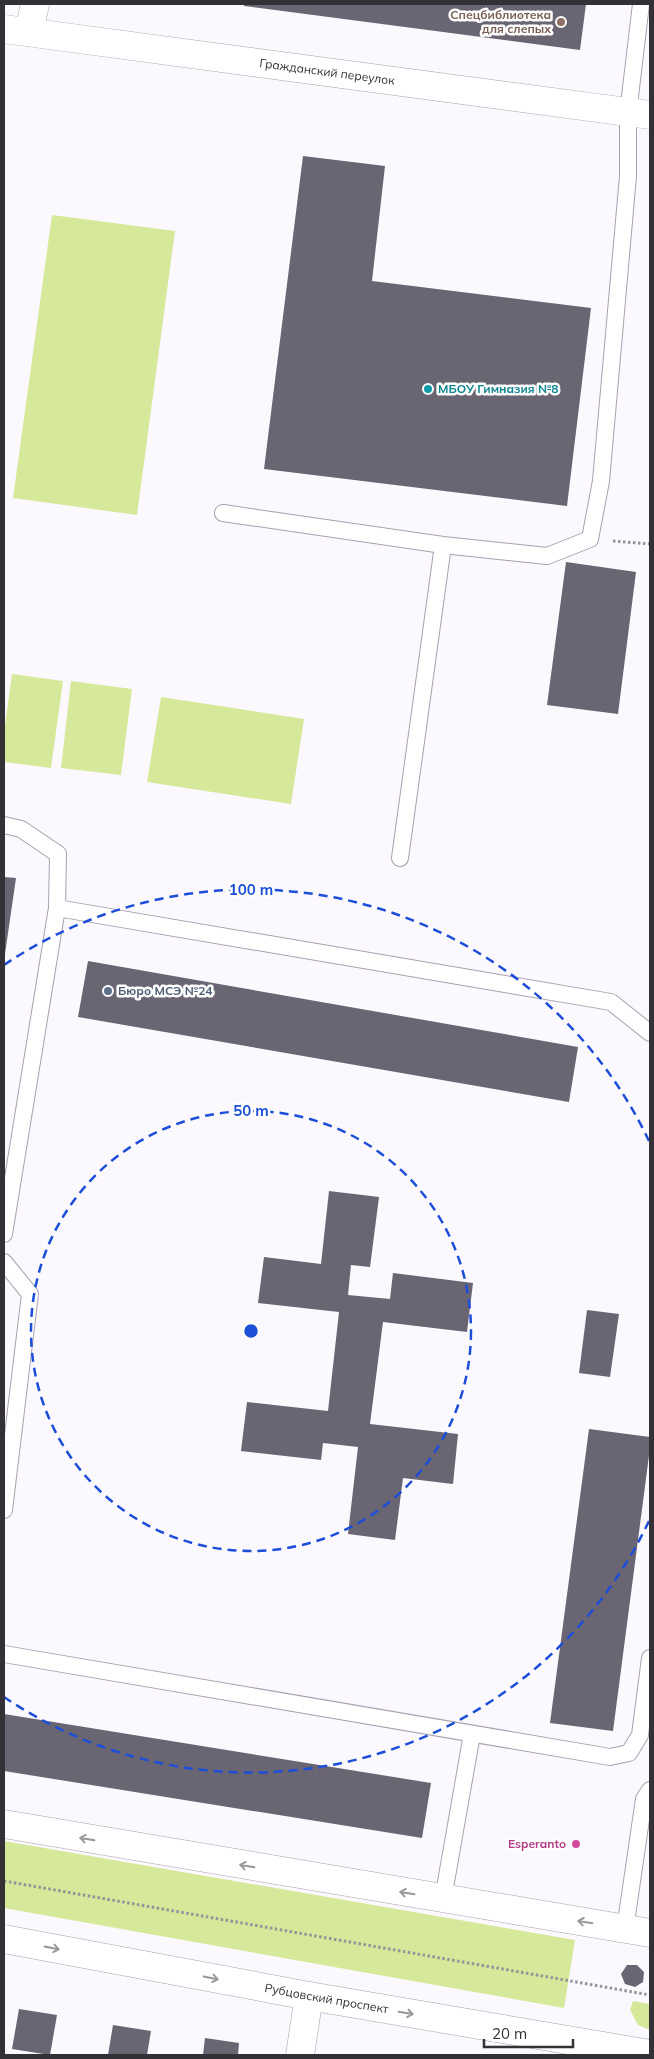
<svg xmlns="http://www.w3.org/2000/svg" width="654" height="2059" font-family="Mulish,sans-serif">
  <rect width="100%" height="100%" fill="#fbf8fe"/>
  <path fill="#d6e89a" d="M52 215 175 231 137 515 13 498Z
    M12 674 63 681 51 768 4 762V733Z
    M71 681 132 689 121 775 61 768Z
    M161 697 304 719 291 804 147 782Z
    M4 1841 575 1940 564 2008 4 1908Z
    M633 2001 650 2004V2030L638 2025 630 2010Z"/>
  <path fill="#696573" d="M244 4H586L580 50 244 6Z
    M303 156 385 166 372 281 591 308 567 506 264 469Z
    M566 562 636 572 618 714 547 705Z
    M4 877 16 878 5 954H4Z
    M88 961 578 1047 569 1102 78 1017Z
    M329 1191 379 1197 370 1267 351 1265 348 1295 390 1299 393 1273 473 1283 467 1332 383 1322 370 1424 458 1434 453 1484 403 1478 395 1540 348 1534 358 1447 323 1443 321 1460 241 1451 247 1402 328 1411 339 1312 258 1303 264 1257 321 1264Z
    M587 1310 619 1314 610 1377 579 1373Z
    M589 1429 650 1437V1448L613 1731 550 1723Z
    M4 1714 431 1783 422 1838 4 1771Z
    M627 1965H637L644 1972 643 1982 635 1987 625 1984 621 1974Z
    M19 2009 57 2015 50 2055 12 2049Z
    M113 2025 151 2031 147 2055H108Z
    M205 2038 239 2043 238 2055H203Z"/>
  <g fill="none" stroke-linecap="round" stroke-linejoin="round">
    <g stroke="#a8a1b0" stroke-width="18">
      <path id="service" d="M223 513 443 545 547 556 590 539 601 481 628 176V113L641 4
        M4 825 21 829 58 854 57 908 4 1234
        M400 858 443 545
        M57 908 611 1002 650 1033
        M4 1262 30 1294 4 1510
        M4 1654 610 1757 629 1753 640 1735 650 1658
        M443 1899 472 1734
        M625 1929 644 1799 650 1790"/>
    </g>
    <g stroke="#a8a1b0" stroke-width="29">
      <path id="minor" d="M29 32 35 4
        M300 2055 309 1996"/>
    </g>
    <g stroke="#a8a1b0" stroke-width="29">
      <g id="tertiary">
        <path id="s1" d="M4 29 650 115"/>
        <path d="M4 1824 650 1933"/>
        <path id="s2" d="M4 1939 309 1996 650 2054"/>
      </g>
    </g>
    <path stroke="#969399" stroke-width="3" stroke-dasharray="2.5 2.5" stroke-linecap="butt" d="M613 541 650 544
      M4 1881 650 1995"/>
    <use href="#service" stroke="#fff" stroke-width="16"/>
    <use href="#minor" stroke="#fff" stroke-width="28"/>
    <use href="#tertiary" stroke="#fff" stroke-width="28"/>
  </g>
  <defs><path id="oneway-shaft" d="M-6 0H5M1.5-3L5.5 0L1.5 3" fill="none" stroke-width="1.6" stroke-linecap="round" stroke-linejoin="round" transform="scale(1.25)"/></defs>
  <g stroke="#99989a">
    <use href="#oneway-shaft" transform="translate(87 1839) rotate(-170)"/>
    <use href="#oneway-shaft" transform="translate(247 1866) rotate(-170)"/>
    <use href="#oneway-shaft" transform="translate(407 1893) rotate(-170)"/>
    <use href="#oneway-shaft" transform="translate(585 1922) rotate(-171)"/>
    <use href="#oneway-shaft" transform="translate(52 1948) rotate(11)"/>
    <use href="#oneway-shaft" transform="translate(211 1978) rotate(11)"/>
    <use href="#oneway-shaft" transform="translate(406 2013) rotate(10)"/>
  </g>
  <g fill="none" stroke="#1d4ed8" stroke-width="2.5" stroke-dasharray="9 6">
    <circle cx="251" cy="1331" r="220"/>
    <path d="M649 1521A441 441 0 0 1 4 1697M4 965A441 441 0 0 1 649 1141"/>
  </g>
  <circle fill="#8d6e63" stroke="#fff" stroke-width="2" cx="561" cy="22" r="5"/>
  <circle fill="#0f9aa8" stroke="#fff" stroke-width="2" cx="428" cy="389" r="5"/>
  <circle fill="#5c6f8a" stroke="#fff" stroke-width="2" cx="108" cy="991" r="5"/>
  <circle fill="#d1479c" stroke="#fff" stroke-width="2" cx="576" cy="1844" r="5"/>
  <g text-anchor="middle" stroke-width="5" stroke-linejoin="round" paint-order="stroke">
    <g font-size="12" font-weight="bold" fill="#785e54" stroke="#fff" text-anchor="end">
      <text x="551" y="19">Спецбиблиотека<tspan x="551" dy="14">для слепых</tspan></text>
    </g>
    <g font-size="12" fill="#333036" stroke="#fff">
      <text dy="4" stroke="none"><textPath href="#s1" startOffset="326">Гражданский переулок</textPath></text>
      <text dy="4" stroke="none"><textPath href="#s2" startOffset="328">Рубцовский проспект</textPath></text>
    </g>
    <g font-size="12" font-weight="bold" fill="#0d838f" stroke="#fff" text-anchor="start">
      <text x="438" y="393">МБОУ Гимназия №8</text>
    </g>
    <g font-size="12" font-weight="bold" fill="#4e5e75" stroke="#fff" text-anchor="start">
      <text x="118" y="995">Бюро МСЭ №24</text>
    </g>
    <g font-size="12" font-weight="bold" fill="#b23c85" stroke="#fff" text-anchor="end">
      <text x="566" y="1848">Esperanto</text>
    </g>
  </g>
  <circle cx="251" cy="1331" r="8" fill="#1d4ed8" stroke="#fff" stroke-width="2.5"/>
  <g font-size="15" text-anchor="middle" font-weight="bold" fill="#1d4ed8" stroke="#fff" stroke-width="5" stroke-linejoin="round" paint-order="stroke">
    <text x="251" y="895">100 m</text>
    <text x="251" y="1116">50 m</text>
  </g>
  <rect width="654" height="2059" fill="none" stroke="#333036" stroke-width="10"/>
  <path d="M484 2039v8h89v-8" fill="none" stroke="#333036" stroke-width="2.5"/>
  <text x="492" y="2039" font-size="15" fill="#333036" stroke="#ffffff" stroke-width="4" paint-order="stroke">20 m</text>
</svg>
